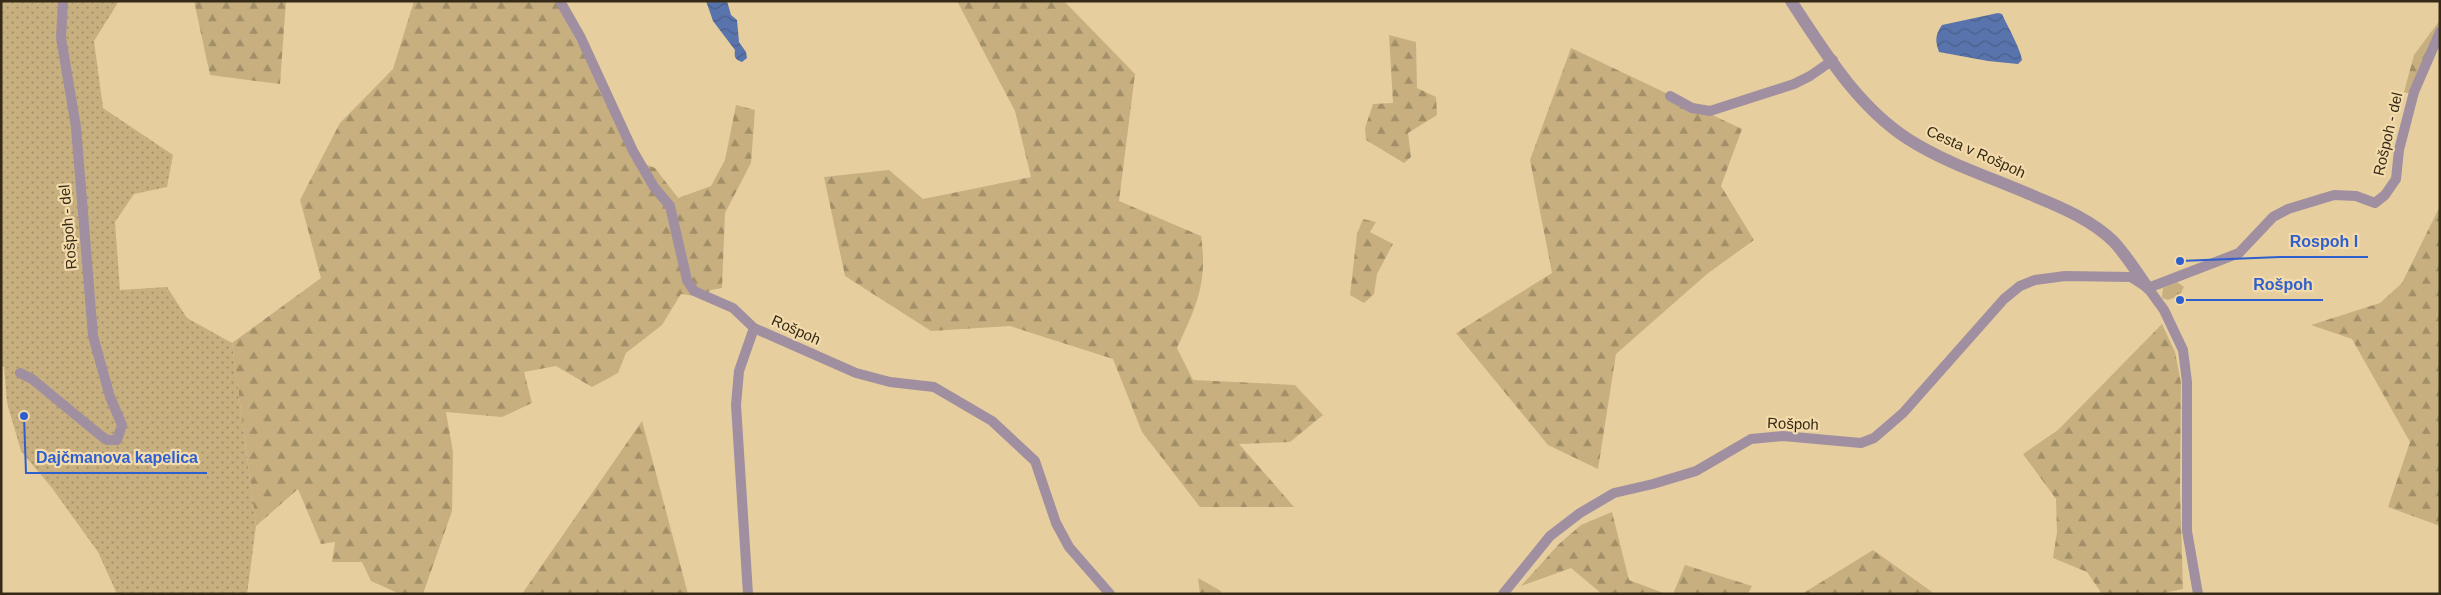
<svg xmlns="http://www.w3.org/2000/svg" width="2441" height="595" font-family="Helvetica,sans-serif">
  <defs>
    <pattern id="grass-tufts" width="24" height="20" patternUnits="userSpaceOnUse" patternTransform="scale(1.25)"><rect width="24" height="20" fill="#c7af80"/><path d="M3 7l-1-3M5 7V3M7 7l1-3M15 17l-1-3M17 17v-4M19 17l1-3" fill="none" stroke="#a28f68"/></pattern>
    <pattern id="forest-firs" width="22" height="20" patternUnits="userSpaceOnUse" patternTransform="scale(1.25)"><rect width="22" height="20" fill="#c7af80"/><path d="M5 1l3.5 6h-7zM16 11l3.5 6h-7z" fill="#a28f68"/></pattern>
    <pattern id="garden-dots" width="8" height="8" patternUnits="userSpaceOnUse" patternTransform="scale(1.25)"><rect width="8" height="8" fill="#c7af80"/><path d="M2 2h.1M6 6h.1" fill="none" stroke="#a28f68" stroke-width="1.8" stroke-linecap="round"/></pattern>
    <pattern id="water-waves" width="16" height="10" patternUnits="userSpaceOnUse" patternTransform="scale(1.25)"><rect width="16" height="10" fill="#5974ac"/><path d="M0 5q4-4 8 0t8 0" fill="none" stroke="#4a5f8b"/></pattern>
  </defs>
  <rect width="100%" height="100%" fill="#e7ce9e"/>
  <path fill="url(#grass-tufts)" d="M2177 282 2184 287 2179 296 2168 300 2162 298 2163 288Z"/>
  <path fill="url(#forest-firs)" d="M194 1H286L280 84 210 75Z
    M414 1H555L607 97 632 159 655 168 678 198 711 186 725 160 736 105 755 110 751 163 725 213 722 288 711 290 703 297 681 294 662 325 626 353 618 373 592 387 556 366 524 372 532 403 502 417 446 412 453 452 452 511 423 594H400L371 581 362 562H332L335 542 321 544 298 489 256 526 232 343 321 278 300 200 340 123 393 69Z
    M957 1H1064L1135 74 1119 201 1201 236C1208 283 1196 307 1177 348L1193 380 1295 385 1323 415 1290 442 1239 444 1294 507H1200L1142 432 1113 359 1010 326 931 331 845 276 824 177 889 170 923 199 1031 177 1015 111Z
    M2440 20V44L2411 94 2404 92 2414 55Z
    M1389 35 1416 42 1417 88 1436 97 1437 115 1408 133 1411 157 1404 163 1366 140 1365 128 1373 104 1393 103Z
    M1571 48 1742 129 1721 186 1754 240 1707 274 1616 354 1598 469 1548 445 1456 333 1552 273 1530 160Z
    M2440 206V526L2388 507 2410 442 2352 339 2311 325 2380 303 2402 283Z
    M1363 219 1376 222 1370 232 1393 244 1377 274 1374 294 1364 303 1350 295 1357 234Z
    M2162 324 2175 352 2181 383 2180 489 2183 589 2159 594H2102L2087 572 2053 558 2057 532 2056 499 2023 454 2058 430Z
    M642 421 688 594H522Z
    M1612 512 1629 580 1666 594H1602L1571 568 1521 586 1559 544 1581 525Z
    M1873 550 1935 594H1802Z
    M1685 565 1752 586 1748 594H1673Z
    M1198 578 1221 591V594H1200Z"/>
  <path fill="url(#garden-dots)" d="M1 1H119L94 41 103 108 173 155 167 187 134 194 115 222 120 290 167 287 187 318 232 343 256 526 247 594H117L98 552 52 488 21 451 7 403 4 367 1 366Z"/>
  <path fill="url(#water-waves)" d="M706 1H727L731 15 737 20 739 42 746 52 747 58 742 62C735 60 734 57 735 50L713 21Z
    M1998 13 2002 14C2007 25 2021 50 2022 60L2018 64 1988 61 1939 52C1935 41 1935 35 1942 25Z"/>
  <g fill="none" stroke-linecap="round" stroke-linejoin="round">
    <path stroke="#9f8fa0" stroke-width="10" d="M560 1 581 38 633 151 654 187 670 206 687 280 694 291 733 308 754 328 856 373 890 382 934 387 992 421 1035 461 1056 523 1069 547 1110 594
      M1670 96 1692 108 1710 111 1794 84 1810 76 1833 60
      M2148 288 2239 253 2273 217 2288 209 2334 195 2356 196 2375 203 2385 195 2396 179 2399 150 2414 92 2440 32
      M20 373 32 379 100 435 107 440H117L122 425 110 397 93 336 76 127 61 38 63 1
      M748 594 736 405 739 371 754 328
      M1503 594 1550 536 1580 513 1614 493 1653 484 1696 471 1751 439 1783 436 1861 443 1874 438 1903 413 2004 299 2020 286 2035 280 2065 276 2131 277 2148 288 2164 310 2183 350 2187 382V531L2198 594"/>
    <path stroke="#9f8fa0" stroke-width="12" d="M1791 1C1824 51 1857 106 1908 139 1947 164 1993 178 2036 197 2063 208 2093 221 2114 242 2127 256 2137 273 2148 288"/>
  </g>
  <g text-anchor="middle" stroke-width="4.5" stroke-linejoin="round" paint-order="stroke">
    <g font-size="15" fill="#342a17" stroke="#f4dbab">
      <text transform="translate(2388 134) rotate(-77)" y="5">Rošpoh - del</text>
      <text transform="translate(1976 152) rotate(24)" y="5">Cesta v Rošpoh</text>
      <text transform="translate(68 227) rotate(-95)" y="5">Rošpoh - del</text>
      <text transform="translate(796 330) rotate(24)" y="5">Rošpoh</text>
      <text transform="translate(1793 424) rotate(2)" y="5">Rošpoh</text>
    </g>
  </g>
  <path fill="none" stroke="#2f5fce" stroke-width="2" d="M2180 261L2280 257H2368M2180 300L2244 300H2323M24 416L26 473H207"/>
  <g fill="#2f5fce" stroke="#f4dbab" stroke-width="2">
    <circle cx="2180" cy="261" r="5"/>
    <circle cx="2180" cy="300" r="5"/>
    <circle cx="24" cy="416" r="5"/>
  </g>
  <g font-size="16" text-anchor="middle" font-weight="bold" fill="#2f5fce" stroke="#f4dbab" stroke-width="4.5" stroke-linejoin="round" paint-order="stroke">
    <text x="2324" y="247">Rospoh I</text>
    <text x="2283" y="290">Rošpoh</text>
    <text x="117" y="463">Dajčmanova kapelica</text>
  </g>
  <rect width="2441" height="595" fill="none" stroke="#342a17" stroke-width="5"/>
</svg>
